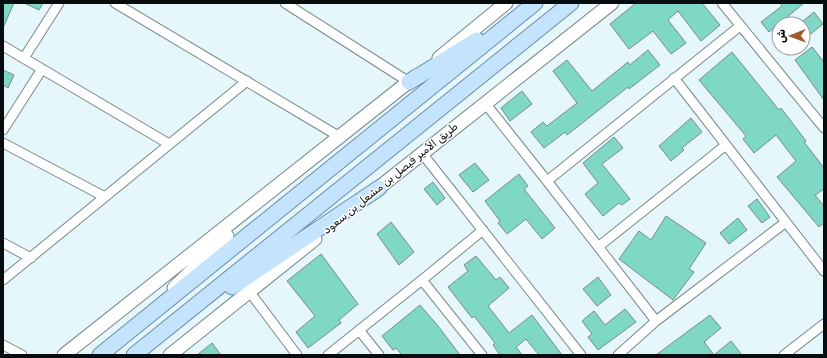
<svg xmlns="http://www.w3.org/2000/svg" width="827" height="358" font-family="Rubik,Vazirmatn,sans-serif">
  <rect width="100%" height="100%" fill="#e5f7fb"/>
  <path fill="#7fd8c6" stroke="#7b8b87" d="M3 3H14L3 28Z
    M24 3H43L39 10Z
    M636 3H702L720 25 701 41 678 11 668 20 686 43 671 54 653 31 629 49 610 24Z
    M780 3H804L769 32 761 22 782 6Z
    M814 12 823 24 807 37 803 31V21Z
    M812 47 824 62V100L795 60Z
    M648 50 660 65 629 89 628 87 567 135 565 132 544 148 531 132 543 122 547 126 577 103 553 71 567 60 592 91 628 62 630 65Z
    M732 52 779 110 781 108 806 141 804 142 824 168V189L815 195 824 206V223L819 227 777 177 796 161 776 135 754 153 743 139 746 136 699 80Z
    M3 70 14 75 8 88 3 85Z
    M522 91 532 104 510 121 501 108Z
    M691 118 702 132 682 148 684 150 671 161 659 146Z
    M614 137 623 148 602 164 630 199 622 205 619 203 603 216 585 194 598 183 583 163Z
    M475 163 489 180 473 192 459 175Z
    M519 174 528 186 524 189 555 228 542 239 526 219 507 234 498 223 500 221 485 201Z
    M433 182 445 198 437 205 424 189Z
    M757 199 770 217 762 223 748 206Z
    M666 216 706 243 689 269 694 272 673 300 619 259 639 231 651 240Z
    M738 218 747 230 729 244 720 233Z
    M391 222 414 252 399 265 377 234Z
    M321 254 358 304 339 320 341 323 308 348 296 332 315 316 287 281Z
    M476 256 496 280 500 277 509 288 488 306 509 333 532 315 562 355H539L526 339 516 347 522 355H500L493 345 495 343 474 316 472 318 448 287 468 271 464 265Z
    M598 277 611 295 597 306 583 289Z
    M420 305 438 326 460 355H402L396 348 393 350 382 336Z
    M625 309 636 322 598 350 588 337 592 334 582 321 594 311 605 325Z
    M710 315 721 328 704 342 714 355H656Z
    M731 341 742 355H714Z
    M212 343 221 355H197Z"/>
  <g fill="none" stroke-linecap="round" stroke-linejoin="round">
    <g stroke="#78898c" stroke-width="11">
      <path id="street" d="M115 3 340 137
        M285 3 409 82
        M722 3 824 128
        M3 46 169 144
        M24 58 59 3
        M674 78 824 271
        M485 103 547 181 740 26
        M3 130 42 69
        M3 143 105 197
        M421 152 581 355
        M547 181 656 321 618 355
        M3 243 31 258
        M598 247 726 145
        M3 280 247 81
        M249 291 297 355
        M656 321 786 222
        M359 330 379 355
        M3 345 22 355
        M328 355 422 280
        M482 355 422 280 483 230
        M784 355 824 324"/>
    </g>
    <g stroke="#78898c" stroke-width="15">
      <path id="secondary" d="M439 58 506 3
        M371 194 612 3
        M174 288 227 236
        M64 355 416 76
        M170 355 315 239"/>
    </g>
    <g stroke="#688daa" stroke-width="17">
      <path id="primary" d="M409 82 477 40
        M232 287 379 188
        M100 355 535 3
        M134 355 571 3"/>
    </g>
    <use href="#street" stroke="#fff" stroke-width="9"/>
    <use href="#secondary" stroke="#fff" stroke-width="13"/>
    <use href="#primary" stroke="#c4e4fe" stroke-width="15"/>
  </g>
  <g text-anchor="middle" stroke-width="3" stroke-linejoin="round" paint-order="stroke">
    <g font-size="11" fill="#070d0f" stroke="#fff">
      <text transform="translate(390 178) rotate(-39)" y="4">طريق الأمير فيصل بن مشعل بن سعود</text>
    </g>
  </g>
  <rect width="827" height="358" fill="none" stroke="#070d0f" stroke-width="8"/>
  <g transform="translate(791 36) rotate(269)"><circle r="19" fill="#ffffff" stroke="#9c9e9f"/>
  <path d="M0-3L7 15L0 10L-7 15Z" fill="#9f5b2d"/>
  <text y="-6" font-size="11" font-weight="bold" text-anchor="middle" fill="#070d0f">ش</text>
  </g>
</svg>
